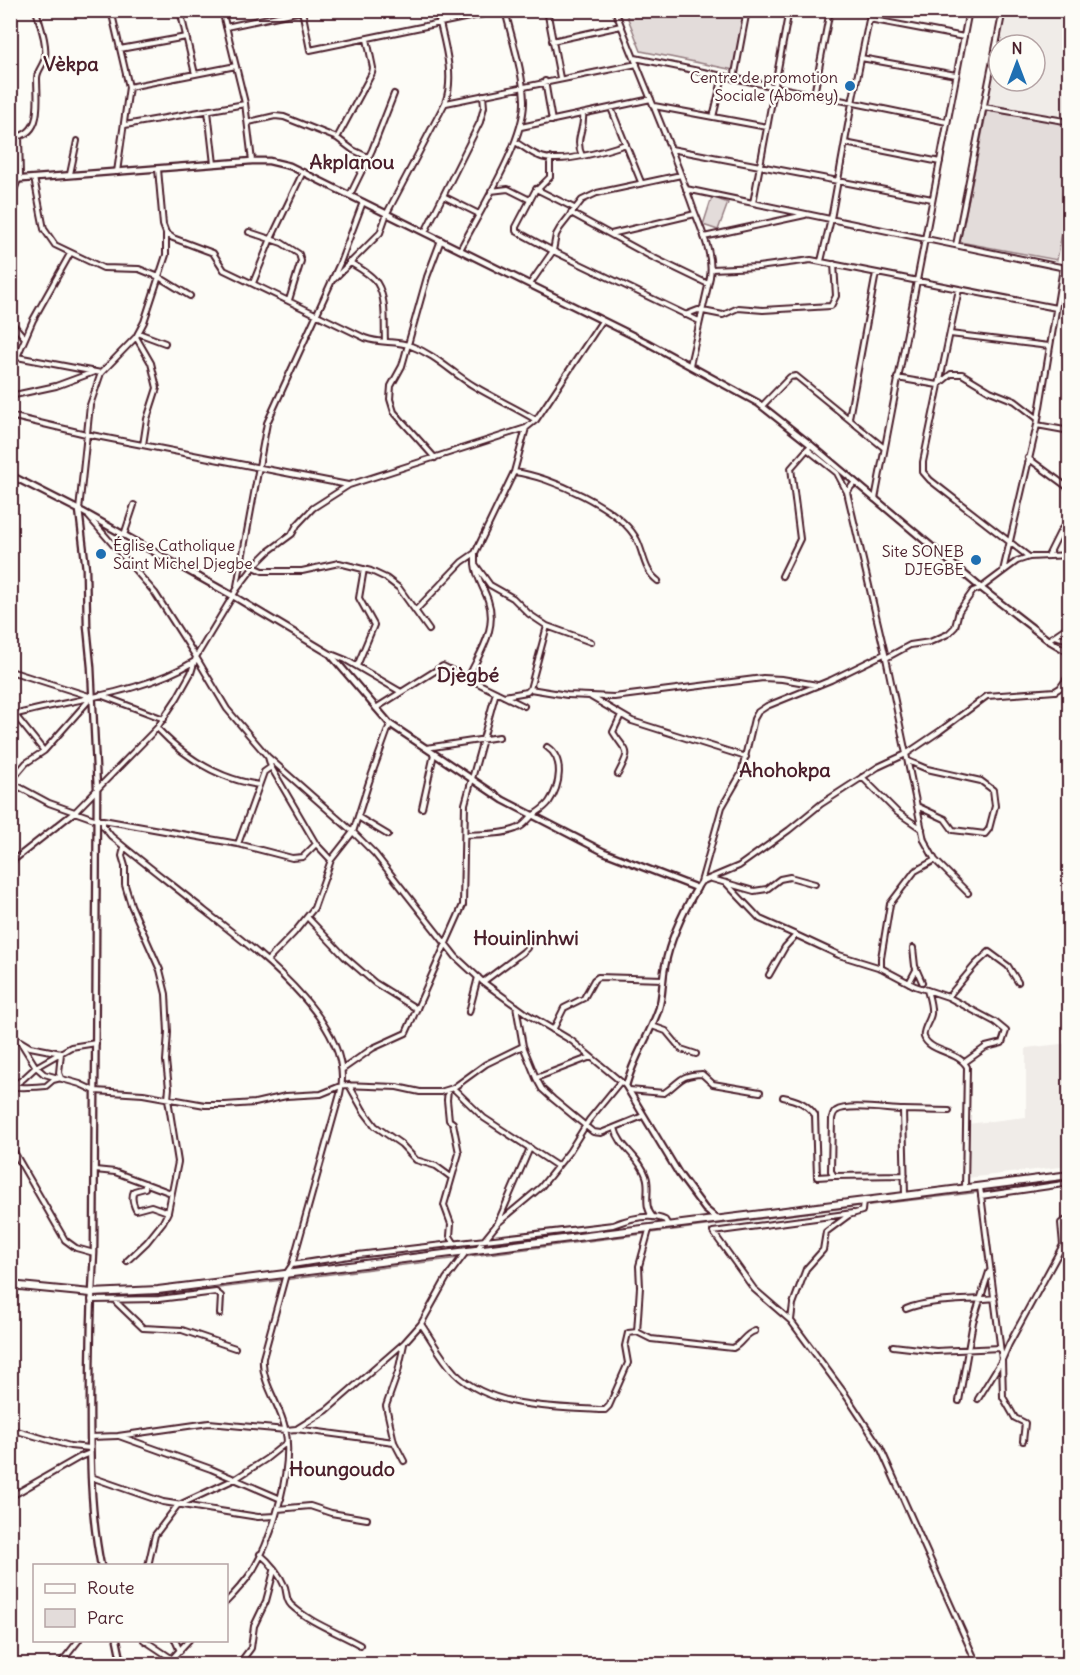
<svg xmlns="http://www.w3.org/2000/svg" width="1080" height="1675" font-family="Delius,sans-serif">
  <rect width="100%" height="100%" fill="#fdfcf7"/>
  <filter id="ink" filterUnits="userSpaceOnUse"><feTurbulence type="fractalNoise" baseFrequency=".0167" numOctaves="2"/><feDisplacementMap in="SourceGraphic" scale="12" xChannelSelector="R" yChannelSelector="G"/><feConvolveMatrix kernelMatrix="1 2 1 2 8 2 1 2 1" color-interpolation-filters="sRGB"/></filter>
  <g filter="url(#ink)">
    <path fill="#f0ece8" d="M1006 11H1069V120L987 105 999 46V81H1035V45H999Z
      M1069 1043V1166L967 1178V1124L1026 1117V1048Z"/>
    <path fill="#e3dcda" stroke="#967e82" stroke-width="1.5" d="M625 11H745L734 70 641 51Z
      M987 109 1069 125V197L1057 260 960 242Z
      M712 197 728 203 718 230 703 225Z"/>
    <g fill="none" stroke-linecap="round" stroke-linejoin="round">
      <path stroke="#91777b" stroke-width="1.5" d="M464 1257 836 1209 1049 1184
        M102 1298 155 1296 459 1258"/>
      <g stroke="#4a1f2b" stroke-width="8">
        <path id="minor" d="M111 10 129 87 117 172
          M180 10 195 74
          M222 10 245 103 252 161
          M302 10 310 50 503 10
          M547 10 560 78
          M615 10C640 75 668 138 691 202 699 226 714 252 710 277L690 365
          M110 12 121 10
          M869 19 964 37
          M226 27 306 10
          M552 41 621 26
          M120 49 186 37
          M635 58 947 122
          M861 58 956 75
          M734 79 747 10
          M545 81 552 121
          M129 87 236 66
          M814 95 830 10
          M446 103 637 64
          M654 106 767 127
          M984 107 1070 122
          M611 108 641 182
          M208 111 214 164
          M713 117 723 76
          M249 122 275 116 284 117 337 138 353 150 368 157
          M125 125 245 104
          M521 127 651 99
          M10 137C44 138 37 101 37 78 37 70 44 65 45 57 47 42 40 25 36 10
          M337 138 372 73 373 68 367 39
          M515 142C523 146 530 153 539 156 559 165 605 151 626 144
          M845 143 940 162
          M671 149 932 199
          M582 156C574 138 585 130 583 114
          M70 174 77 141
          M34 178 44 229 55 245 103 268 139 269 159 277 190 296
          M538 189 550 177V158
          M686 189 1070 269
          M491 191 508 189 530 200
          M350 195 372 150 394 94
          M443 196 479 214
          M10 200 20 175 19 137
          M753 203 789 10
          M574 208 536 189 516 227V231L553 251 699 321
          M571 213 650 256 708 284
          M249 232 282 243 299 254 301 261 289 300
          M425 232 480 122 484 107 483 95
          M166 233 173 238 213 253 224 270 365 338C380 344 396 340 411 346 436 355 452 373 474 386 494 398 516 408 536 420
          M611 234 695 214
          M704 237 805 215
          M956 245 1003 10
          M460 250C479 212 525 141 524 101 523 71 512 40 505 10
          M821 261 831 219 852 103 871 10
          M349 262C359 268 371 274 377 283 387 299 384 323 385 341
          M711 269 758 267 811 260 1056 308
          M334 279 380 233 387 213 445 103C456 74 443 40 437 10
          M253 283 270 241 303 172
          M530 284 553 251 556 235 560 228 582 200 597 193 681 175
          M959 289 923 462V472L930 480 1029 557
          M685 315 698 310 723 315 738 308 763 310 831 306 836 296 834 264
          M10 321 24 337
          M138 333 165 343
          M950 334 1049 346
          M136 337 151 363 157 388 147 419 143 445
          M17 357 101 373
          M10 367 17 357 33 320 70 254
          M897 378 938 385 951 374H962L990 391 1015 401 1037 418
          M10 396 56 386 94 372
          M762 406 790 377 796 376 883 447
          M10 416 86 434 348 485
          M849 418 876 273
          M1037 425 1070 431
          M526 428 514 472 475 553V564L490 585 513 598 529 614 547 626 591 642
          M1067 431 1070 425
          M807 449 837 473 847 492 886 658 924 840 935 860 968 893
          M435 458 394 412 390 399 391 386 402 366 427 277 441 240
          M1028 458 1070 489
          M514 472C549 476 621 508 637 540 644 554 644 571 658 581
          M847 492 855 482
          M875 499 969 10
          M79 510 90 405 101 373 136 337 144 322 166 255V233L163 225 158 169
          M89 517 155 593 196 657 227 709 268 757 271 767 316 844 331 860
          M124 535 134 505
          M1048 556 1061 530 1070 520
          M254 567 263 571H302L339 563 371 571 386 578 399 588 429 630
          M1003 571 1037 425 1063 268
          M782 576 800 539 791 468 811 445
          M237 586 267 423 340 263 363 202
          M416 610 462 562 475 553
          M1054 636 1070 640
          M1048 640 1070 625
          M331 654 346 660 401 692
          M886 658 910 645 930 642 948 634 955 627 959 611 973 591 981 588 1017 561 1029 557 1070 555
          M357 666 374 625 359 598 364 569
          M10 671 92 697
          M468 678C480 652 498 629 488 600 484 588 476 577 475 564
          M530 689 567 695 614 697 763 678 782 679 817 685
          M100 695 164 719
          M504 696 527 692 530 689 547 626
          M591 697 632 721 746 757
          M376 708 443 666 524 706
          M15 715 44 751
          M10 716C70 699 142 694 195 661
          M157 728C185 758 219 779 259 785
          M426 748 499 737
          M268 757 353 832 375 854 456 957 483 982 527 1014 572 1041 626 1086
          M908 761 927 769 981 781 993 790 995 806 989 829 985 834 953 830 945 819 919 807
          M618 774C632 747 627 755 613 732L621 715
          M862 777 897 812 922 829
          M10 782 49 803 97 820H103L238 844 292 858 303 857 316 844
          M10 782 26 763 44 751 90 699
          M422 808 434 754
          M358 817 388 835
          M103 820V826L111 836C142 862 174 886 205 911 252 948 358 1024 340 1094L292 1265 286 1274 263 1358C261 1383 280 1404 285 1428 294 1466 273 1537 253 1570 245 1582 236 1592 226 1602
          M465 835C481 834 501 835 516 829 523 827 526 822 531 817 537 812 544 809 549 802 560 786 565 759 547 747
          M238 844 264 772 271 767
          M124 847 122 856 125 866V885L131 905 160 970 166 994 168 1032 166 1061 169 1088 168 1099 178 1162 168 1212 163 1222 147 1242 127 1261
          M10 863 76 811 157 728 177 698 191 673 196 657 237 589 256 564 269 551 292 534 297 525 313 508 349 485 526 428 536 420 602 321
          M712 879 754 891 767 889 780 879 790 877 815 884
          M701 882 739 866 789 830 821 804 878 767 906 754 940 731 987 696 1055 691 1060 688 1070 674
          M726 883 760 919 796 935
          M697 888 701 882 722 807 741 774 754 719 758 712 767 706 831 680 884 654
          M308 918 345 957 375 983 417 1009
          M913 948 915 966 922 982
          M267 961 294 933 314 908 331 860 353 832 369 782 390 724
          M881 968V958L890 904 915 871 935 860
          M769 975 785 947 796 935 839 955 881 968 915 986 948 997 995 1022 1006 1031 1002 1043 986 1047 965 1062
          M483 982 523 952 527 948 529 939
          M909 983 916 970
          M927 990C929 998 932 1006 931 1014 930 1021 922 1030 924 1037 929 1052 959 1051 967 1067L965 1188
          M948 997 975 965 989 952 1008 966 1018 982
          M516 1006 523 1046 536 1078 542 1089 553 1099 593 1132 601 1133 643 1116
          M469 1012 478 977
          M652 1026 666 1031 681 1049 696 1054
          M553 1030 564 1008 584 998 594 980 598 977 663 979
          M10 1035 30 1047 61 1053 59 1073 61 1078 53 1080 46 1086C37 1087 17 1088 10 1086
          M21 1043 36 1067 44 1074 80 1084 95 1091 143 1094 205 1105H225L255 1103 286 1096 321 1094 343 1085 397 1087 420 1092H440L453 1088 486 1064 523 1046
          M343 1069 373 1048 406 1033 463 905 465 804 496 692
          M536 1078 591 1057
          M349 1085 363 1110 375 1126 401 1144 416 1160 436 1166 451 1177
          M11 1087 23 1079 36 1067 71 1047 96 1043
          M453 1088 484 1118 557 1166
          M448 1090 447 1100 449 1120 453 1123 459 1153 444 1205 451 1224 450 1236 455 1244
          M629 1090 664 1093C681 1082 678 1075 702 1074L713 1084 760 1092
          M783 1097C797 1100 806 1103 815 1115L817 1177 833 1176
          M903 1110C889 1110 847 1103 836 1111 833 1113 833 1115 832 1119L831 1171 834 1176 905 1175
          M615 1128C619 1147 640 1157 646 1176 651 1189 642 1205 653 1217
          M10 1145 65 1240 76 1248 94 1253
          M95 1170 115 1172 171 1193
          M145 1183V1188L134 1191C131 1197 133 1204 136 1210L151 1206 168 1212
          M905 1195 903 1110 949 1111
          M981 1196 1070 1183
          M853 1213 713 1232 754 1289 791 1321 845 1394 880 1447 977 1664
          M498 1222 530 1148
          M476 1250 498 1223 541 1187 569 1152 589 1120 620 1082
          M292 1265 349 1256 613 1225C628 1219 650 1213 665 1220L668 1225
          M91 1300 159 1299 216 1292 221 1296 220 1314
          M116 1302 143 1328 182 1330 235 1348
          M906 1309C929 1299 968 1301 995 1298
          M791 1320 793 1304 806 1269 823 1250 826 1232 849 1215 862 1211 863 1201
          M421 1324C432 1340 441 1358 455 1373 490 1408 553 1407 599 1410H605L609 1406 628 1363 625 1346 628 1333 637 1332 651 1339 733 1348C742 1344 744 1334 755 1331
          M637 1332 640 1287 639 1266 649 1230
          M404 1344 398 1372 386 1406 394 1442 404 1461
          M893 1346 936 1351 1000 1348
          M978 1399 1002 1360 980 1187
          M959 1401 973 1322 989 1272
          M298 1428 327 1410 404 1343 421 1324 446 1279 466 1252
          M10 1429 70 1446 90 1448
          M119 1436 211 1469 281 1499
          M90 1437 118 1436 209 1423 286 1430 296 1429 394 1442
          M1023 1441 1025 1423 1015 1418 1003 1397 1002 1360 1009 1344 1063 1245 1061 1223 1070 1218
          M91 1477 163 1502 258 1517 275 1516
          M10 1497 80 1457 90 1453
          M278 1509 310 1506 331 1513 367 1519
          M260 1554C270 1562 280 1575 285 1587 287 1594 286 1600 291 1605 310 1623 337 1632 360 1645
          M148 1566 155 1535 177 1506 235 1479 266 1459 286 1443
          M144 1640 180 1664
          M175 1640 180 1651
          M60 1664 79 1640
          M167 1664 189 1640
          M239 1664 251 1648 254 1626 266 1601 274 1571"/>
      </g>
      <g stroke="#4a1f2b" stroke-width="9">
        <path id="tertiary" d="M10 180 252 161H269L290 166 646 342 758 403 811 445 981 588 1048 640 1070 653
          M10 475 83 512 233 596 330 654 390 724 503 800 604 852 697 888C683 912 670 939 665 966 662 980 663 995 659 1008 650 1035 633 1058 626 1086L679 1174 705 1209 717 1219
          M79 510 86 569 87 626 91 667 97 788 94 1253C91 1302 90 1351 90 1400 90 1456 90 1511 101 1566
          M117 1640 122 1664"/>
      </g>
      <g stroke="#4a1f2b" stroke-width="10">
        <path id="primary" d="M10 1285 91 1293 158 1290 1070 1175"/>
      </g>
      <use href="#minor" stroke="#fdfcf7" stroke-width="4"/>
      <use href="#tertiary" stroke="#fdfcf7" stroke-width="4.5"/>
      <use href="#primary" stroke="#fdfcf7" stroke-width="6"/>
    </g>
  </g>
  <g fill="#1f6fb2" stroke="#fdfcf7" stroke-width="2">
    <circle cx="850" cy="86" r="6"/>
    <circle cx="101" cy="554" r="6"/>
    <circle cx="976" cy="560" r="6"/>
  </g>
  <g text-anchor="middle" stroke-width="4.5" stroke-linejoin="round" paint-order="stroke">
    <g font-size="16" fill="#4a1f2b" stroke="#fdfcf7" text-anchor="end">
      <text x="838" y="83">Centre de promotion<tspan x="838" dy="18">Sociale (Abomey)</tspan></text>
      <text x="113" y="551" text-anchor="start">Église Catholique<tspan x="113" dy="18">Saint Michel Djegbe</tspan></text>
      <text x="964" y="557">Site SONEB<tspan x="964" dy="18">DJEGBE</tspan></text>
    </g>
    <g font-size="20" font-weight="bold" fill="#4a1f2b" stroke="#fdfcf7">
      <text x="71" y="71">Vèkpa</text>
      <text x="352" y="169">Akplanou</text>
      <text x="468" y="682">Djègbé</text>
      <text x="785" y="777">Ahohokpa</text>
      <text x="526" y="945">Houinlinhwi</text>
      <text x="342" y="1476">Houngoudo</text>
    </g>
  </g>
  <rect width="1080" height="1675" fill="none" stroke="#fdfcf7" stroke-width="36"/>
  <rect x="18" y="18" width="1044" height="1639" fill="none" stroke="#4a1f2b" stroke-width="2" filter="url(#ink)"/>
  <rect x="33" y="1564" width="195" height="78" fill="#fdfcf7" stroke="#b5a4a5" stroke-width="1.5"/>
  <rect x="45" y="1584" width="30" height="9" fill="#fdfcf7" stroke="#b5a4a5" stroke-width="1.5"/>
  <text x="87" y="1594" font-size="18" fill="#4a1f2b">Route</text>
  <rect x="45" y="1609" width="30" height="18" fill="#e3dcda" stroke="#b5a4a5" stroke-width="1.5"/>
  <text x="87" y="1624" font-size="18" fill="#4a1f2b">Parc</text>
  <g transform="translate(1017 63)"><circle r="28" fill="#fdfcf7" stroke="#b5a4a5" stroke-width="1.5"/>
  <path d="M0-4.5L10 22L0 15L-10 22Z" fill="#1f6fb2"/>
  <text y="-9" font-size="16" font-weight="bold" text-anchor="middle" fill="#4a1f2b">N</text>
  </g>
</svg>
